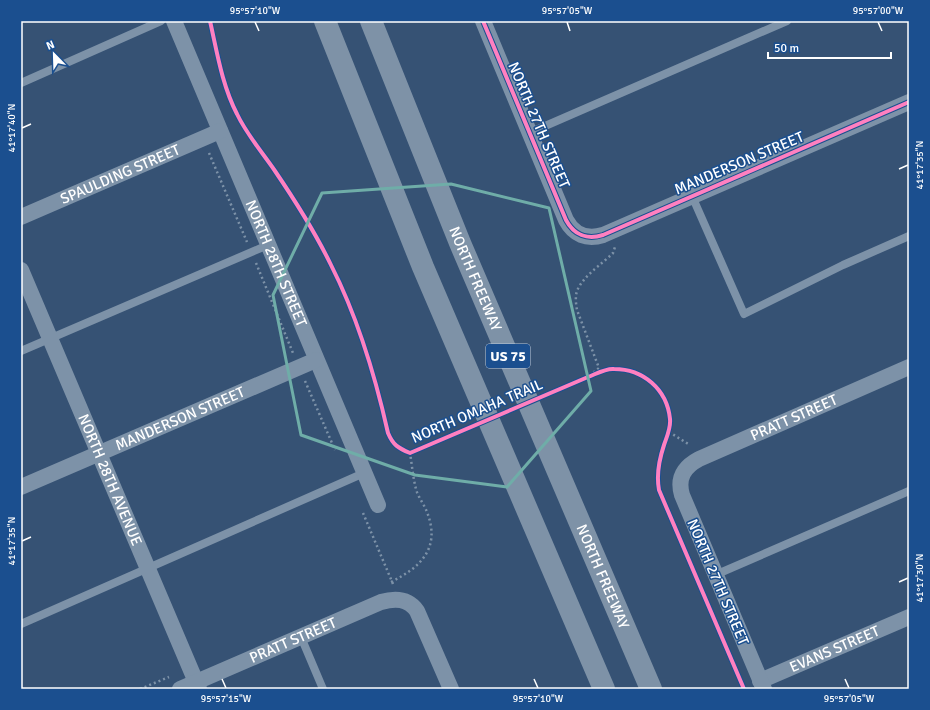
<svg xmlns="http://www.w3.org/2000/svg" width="930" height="710" font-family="Signika,sans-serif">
  <rect width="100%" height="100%" fill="#365274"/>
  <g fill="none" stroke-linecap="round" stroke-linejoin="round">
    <path stroke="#7d92a8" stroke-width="2.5" stroke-dasharray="2 3" stroke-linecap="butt" d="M209 153 247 242
      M256 263 293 353
      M305 381 335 450
      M576 382 588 377 599 368 577 310C576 304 575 297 577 291 583 276 602 264 613 253L615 247
      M669 432 690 445
      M426 446 444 438
      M363 513 393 584
      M391 582C421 567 441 548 427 512 424 504 418 497 416 489 413 478 412 465 410 453
      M140 689 169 677"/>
    <path stroke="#7d92a8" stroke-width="8" d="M21 83 161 21
      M529 133 787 21
      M692 196 744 314 843 265 909 236
      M21 351 268 245
      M715 575 909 491
      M21 624 364 473
      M301 637 323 689"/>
    <g stroke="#7d92a8" stroke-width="16">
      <path id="s1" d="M174 21 378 505"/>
      <path d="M483 21 566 220C574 235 587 240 603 235L909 102"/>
      <path id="s2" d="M21 217 220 131"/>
      <path id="s3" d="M21 270 199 689"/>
      <path id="s4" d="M21 487 316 360"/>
      <path id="s5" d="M760 681 909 617"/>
      <path id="s6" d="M180 689 381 602C395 598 408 598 417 611L451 689"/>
      <path id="s7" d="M764 689 682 495C677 478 684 467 699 459L909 367"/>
    </g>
    <g stroke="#7e92a7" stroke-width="22">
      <path d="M325 21 423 267 604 689"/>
      <path id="s8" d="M371 21 460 243 651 689"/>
    </g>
    <path stroke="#7d92a8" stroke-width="2.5" stroke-dasharray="2 3" stroke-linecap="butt" d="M444 438 576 382"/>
    <g stroke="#1b4f8f" stroke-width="6">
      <path id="cycleway" d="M210 21C217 52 222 85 237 114 247 135 262 152 275 171 294 199 316 234 331 265 358 318 375 375 388 433 393 445 398 448 410 453L588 377C596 374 606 368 614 369 643 369 667 389 670 419 671 428 667 436 664 445 659 460 656 474 659 490L744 689
        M483 21 566 220C574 235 587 240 603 235L909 102"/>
    </g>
    <use href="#cycleway" stroke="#ff80c0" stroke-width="4"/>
  </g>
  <path fill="none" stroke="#6fada8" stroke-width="3" stroke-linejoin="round" d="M451 184 549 208 591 391 507 487 415 475 301 435 273 295 322 193Z"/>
  <path fill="none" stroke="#fff" stroke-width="1.5" d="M255 22 259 31M567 22 570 31M878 22 882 31M22 128 31 124M899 169 908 165M22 541 31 537M899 582 908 578M222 679 226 688M534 679 538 688M845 679 849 688"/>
  <g text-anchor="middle" stroke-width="3" stroke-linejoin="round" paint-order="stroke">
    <rect fill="#1b4f8f" stroke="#bbcadd" stroke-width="1" x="486" y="344" width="44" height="24" rx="3"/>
    <g font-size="14" font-weight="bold" fill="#fff">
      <text x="508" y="361">US 75</text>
    </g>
    <g font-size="15" fill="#fff" stroke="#1b4f8f">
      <text transform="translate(539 125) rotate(67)" y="5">NORTH 27TH STREET</text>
      <text transform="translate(739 163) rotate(-23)" y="5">MANDERSON STREET</text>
      <text dy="5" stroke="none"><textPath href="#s2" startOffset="108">SPAULDING STREET</textPath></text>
      <text dy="5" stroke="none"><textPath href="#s1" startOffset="263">NORTH 28TH STREET</textPath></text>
      <text dy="5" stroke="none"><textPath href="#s8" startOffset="278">NORTH FREEWAY</textPath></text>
      <text transform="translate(477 411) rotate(-23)" y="5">NORTH OMAHA TRAIL</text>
      <text dy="5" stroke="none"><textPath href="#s7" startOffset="358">PRATT STREET</textPath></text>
      <text dy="5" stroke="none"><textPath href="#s4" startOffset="173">MANDERSON STREET</textPath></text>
      <text dy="5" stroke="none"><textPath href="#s3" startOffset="228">NORTH 28TH AVENUE</textPath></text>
      <text dy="5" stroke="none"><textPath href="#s8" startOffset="602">NORTH FREEWAY</textPath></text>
      <text transform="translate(718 582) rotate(67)" y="5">NORTH 27TH STREET</text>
      <text dy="5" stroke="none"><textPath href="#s6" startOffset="123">PRATT STREET</textPath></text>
      <text dy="5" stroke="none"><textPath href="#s5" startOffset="81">EVANS STREET</textPath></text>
    </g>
  </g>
  <rect width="930" height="710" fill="none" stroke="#1b4f8f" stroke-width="44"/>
  <g transform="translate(54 54) rotate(337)" stroke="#1b4f8f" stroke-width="3" paint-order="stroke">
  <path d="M0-3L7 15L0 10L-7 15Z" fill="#ffffff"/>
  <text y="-6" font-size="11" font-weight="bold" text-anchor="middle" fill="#ffffff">N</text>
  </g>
  <path d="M768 52v6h123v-6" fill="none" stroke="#ffffff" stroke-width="2"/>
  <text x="774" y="52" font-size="12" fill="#ffffff" stroke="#1b4f8f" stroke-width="3" paint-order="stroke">50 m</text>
  <rect x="22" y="22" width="886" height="666" fill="none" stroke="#fff" stroke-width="1.5"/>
  <g font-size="10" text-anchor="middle" fill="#fff">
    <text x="255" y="14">95°57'10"W</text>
    <text x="567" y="14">95°57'05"W</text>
    <text x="878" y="14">95°57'00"W</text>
    <text transform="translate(11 128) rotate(-90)" y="4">41°17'40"N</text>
    <text transform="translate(919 165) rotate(-90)" y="4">41°17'35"N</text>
    <text transform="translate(11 541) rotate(-90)" y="4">41°17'35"N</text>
    <text transform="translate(919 578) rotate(-90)" y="4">41°17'30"N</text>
    <text x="226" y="702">95°57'15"W</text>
    <text x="538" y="702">95°57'10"W</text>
    <text x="849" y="702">95°57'05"W</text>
  </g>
</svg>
